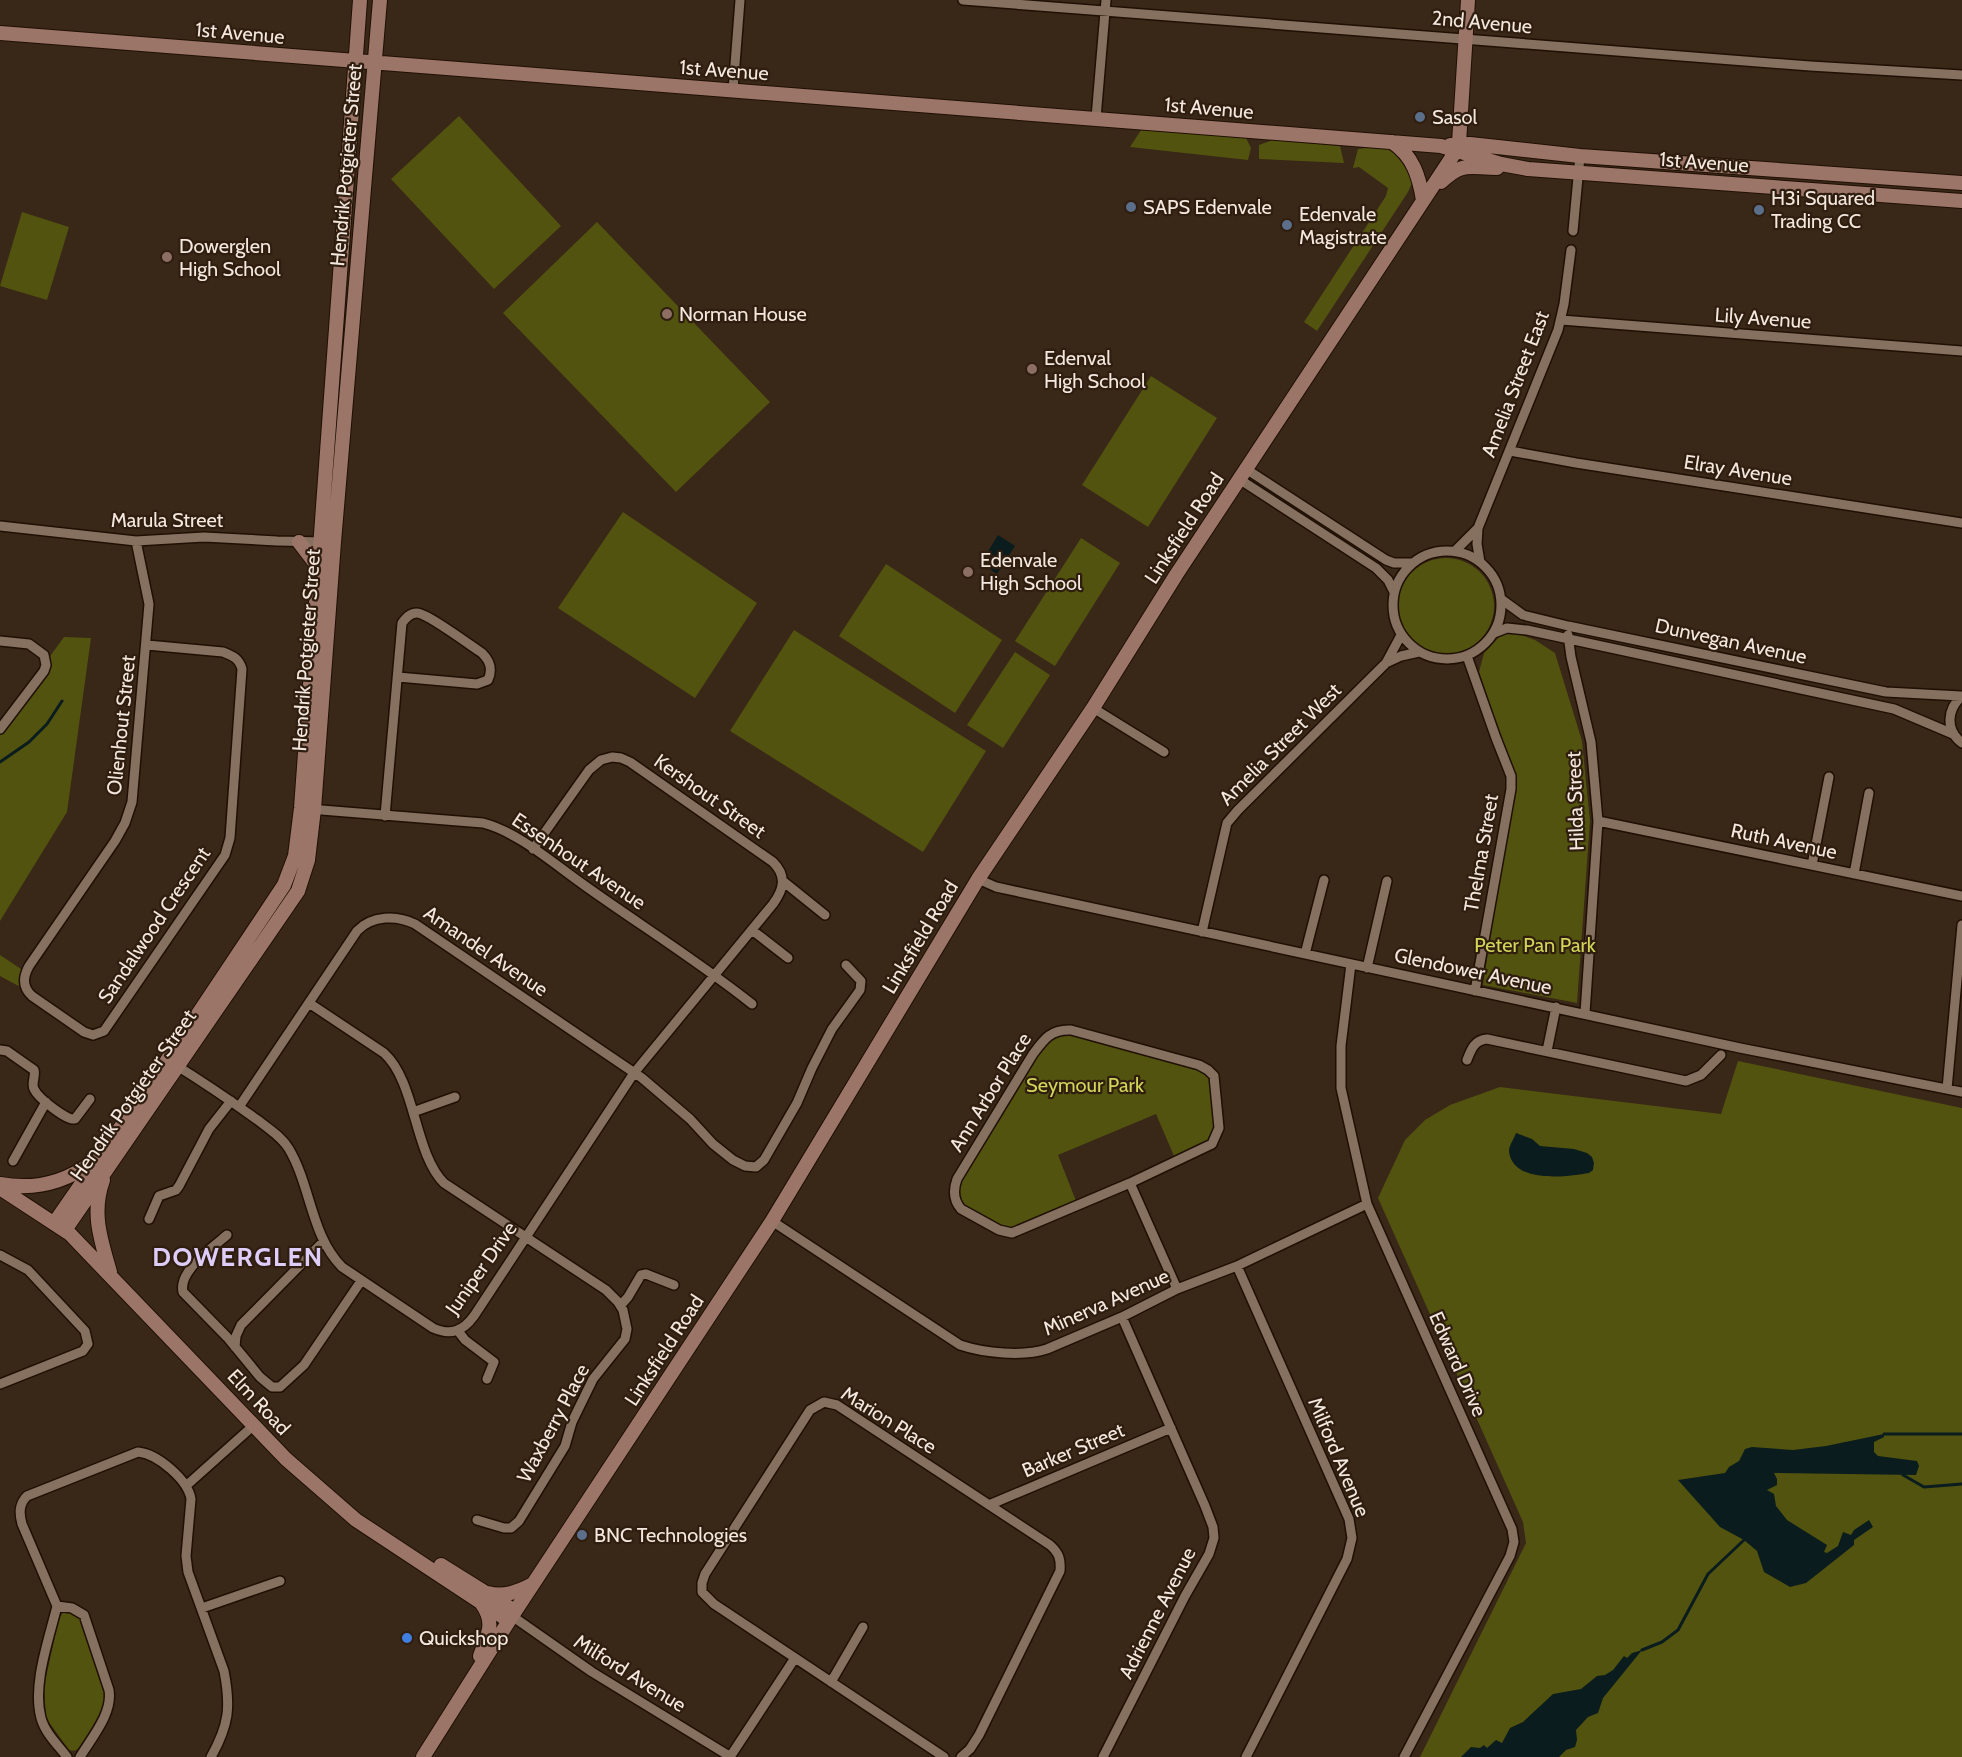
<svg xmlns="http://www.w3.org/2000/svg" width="1962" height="1757" font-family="Cabin,sans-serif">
  <rect width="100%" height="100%" fill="#392718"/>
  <path fill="#52530e" d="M459 116 561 226 494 289 391 179Z
    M1141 130 1246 138 1251 148 1248 160 1130 147Z
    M1273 140 1340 146 1344 163 1259 159V145Z
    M1388 145 1416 174 1408 192 1317 331 1304 322 1386 196 1388 188 1359 167 1353 168 1358 149Z
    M22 212 69 227 47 300 0 286Z
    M597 222 770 402 676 492 503 313Z
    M1151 376 1217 418 1148 527 1082 485Z
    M623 512 757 603 695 698 558 608Z
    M1081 538 1120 563 1055 666 1015 641Z
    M1398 606a48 48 0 1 1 96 0a48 48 0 1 1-96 0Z
    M886 564 1002 640 955 713 839 636Z
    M794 630 986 751 923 852 730 731Z
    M1513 632 1535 640 1555 653 1582 741 1590 821 1577 1003 1483 985 1515 777 1479 672 1484 653 1501 635Z
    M64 637 91 638 67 812 0 921V725Z
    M1015 652 1050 675 1003 748 967 725Z
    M0 955 24 971 26 990 0 976Z
    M1075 1025 1202 1061 1218 1084 1213 1147 1177 1163 1156 1114 1058 1155 1076 1201 1012 1230 993 1223 959 1202 958 1185 1052 1034Z
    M1738 1061 1962 1108V1757H1420L1526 1543 1523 1522 1378 1198 1405 1140 1425 1120 1450 1105 1500 1087 1721 1114Z
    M69 1612 79 1616 106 1695 104 1706 83 1744C79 1749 76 1752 69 1750L46 1718 44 1686 59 1618 63 1613Z"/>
  <path fill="#0a1c1d" d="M998 535 1015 546 997 574 981 563Z
    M1516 1133 1532 1139 1540 1146 1574 1149 1587 1153 1592 1157 1594 1163 1593 1170 1589 1173C1567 1177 1512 1184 1509 1151 1509 1145 1514 1139 1516 1133Z
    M1884 1434V1437L1874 1442V1452L1878 1456 1917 1461 1919 1466 1916 1475 1774 1473 1777 1479V1485L1767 1490 1774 1494 1776 1506 1787 1520 1827 1545 1824 1552 1827 1553 1838 1546 1843 1532 1851 1535 1854 1530 1869 1520 1873 1527 1854 1540V1545L1806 1583 1790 1587 1764 1572 1757 1551 1744 1540 1720 1527 1678 1480 1725 1473 1729 1467 1739 1461 1745 1449 1752 1447 1793 1450 1826 1446Z
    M1642 1650 1603 1698 1598 1713 1588 1717 1576 1730 1577 1740 1575 1747 1566 1750 1559 1757H1461L1471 1747 1480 1748 1484 1745 1487 1748 1496 1740 1502 1743 1510 1728 1523 1722 1553 1694 1581 1689 1597 1676 1605 1675 1613 1670 1624 1656 1627 1658 1632 1653Z"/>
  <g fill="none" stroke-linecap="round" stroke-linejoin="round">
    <path stroke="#0a1c1d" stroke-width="3" d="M0 762 29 742 47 724 62 701
      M1884 1434H1962
      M1903 1475 1924 1487 1962 1484
      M1642 1650 1662 1642 1678 1630 1708 1574 1744 1540"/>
    <g stroke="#201003" stroke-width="12">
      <path id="street" d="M963 0 1810 66 1962 75
        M733 90 740 0
        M1096 118 1106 0
        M1573 231 1580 156
        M1561 320 1962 351
        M1510 451 1576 463 1962 523
        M1246 469 1386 560 1394 563H1412
        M1239 479 1376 568 1388 580 1394 592
        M0 526 136 541 204 537 277 541 325 542
        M136 541 149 604 132 802 125 823 115 841 29 966C23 977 22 987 32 996L84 1032 93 1035 104 1031 225 855 230 838 242 669C239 658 233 656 223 652L147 645
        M1393 605a54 54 0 1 1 108 0a54 54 0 1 1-108 0Z
        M1455 551 1478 528
        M1480 562 1477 544 1478 528 1558 330 1564 304 1571 250
        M1501 599 1523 615 1568 626 1886 692 1961 696
        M1494 633 1507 628 1527 630 1894 709 1953 734
        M1568 635 1571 657 1591 742 1598 821 1585 1013
        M0 641 29 644 44 655 46 665 44 671 0 729
        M1467 656 1496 738 1511 776V789L1475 991
        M1386 663 1401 656 1419 652
        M1962 696C1947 709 1945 730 1962 743
        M1093 708 1164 752
        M309 809 483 823C518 832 554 864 584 885 640 925 698 961 752 1004
        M385 816 402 623C406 618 410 613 417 613 427 613 471 646 482 653 490 661 493 669 488 680L477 684 398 677
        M1598 821 1962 896
        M1812 865 1829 777
        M1854 874 1869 793
        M978 879 996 887 1740 1048 1962 1092
        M784 882 825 915
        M752 930 788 958
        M1202 932 1227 823 1238 810 1386 663 1401 635
        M1305 954 1324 880
        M1351 964 1341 1046V1088L1367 1204 1512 1529 1514 1542 1510 1556 1404 1757
        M1367 968 1387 881
        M309 1003 384 1053C416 1082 414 1153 444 1183L606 1290 618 1302 623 1310 627 1329 625 1339 593 1379 572 1422 565 1446 519 1521 511 1528H504L477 1520
        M0 1050 7 1051 34 1070C36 1076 31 1083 34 1089 38 1098 67 1121 75 1119L90 1099
        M1547 1051 1556 1007
        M1467 1060C1471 1050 1474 1040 1487 1039L1686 1081 1701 1075 1721 1055
        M174 1064C203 1082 231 1101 259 1121 270 1130 282 1137 289 1149 311 1186 311 1236 342 1267L433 1328C451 1336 463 1331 474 1316L634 1073 773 904C784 889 787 876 773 862L630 762 621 758 612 757 601 760 589 770 533 849
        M1947 1089 1962 925
        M239 1107 357 931C372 915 397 915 415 924L642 1078 690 1119 713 1144 733 1160 745 1166 756 1167 764 1160 797 1103 812 1068 832 1029 860 990 861 981 846 965
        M413 1112 455 1097
        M13 1161 46 1102
        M1130 1183 1212 1144 1219 1128 1214 1076 1208 1070 1199 1065 1071 1030C1051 1029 1044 1039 1033 1054L957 1179C953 1190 953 1200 961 1209L999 1230 1012 1233 1130 1183 1177 1289
        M149 1219 159 1196 176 1190 179 1186 209 1129 231 1101
        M772 1221 960 1345C984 1353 1023 1357 1047 1349L1122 1317 1177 1289 1237 1266 1367 1204
        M227 1235C213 1247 178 1271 183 1292L227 1337 260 1377 272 1387H280L304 1365 361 1281
        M0 1255 28 1270 85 1331 88 1344 83 1351 0 1384
        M1237 1266 1349 1519 1352 1538 1347 1559 1246 1757
        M621 1305 628 1297 641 1275 646 1274 674 1285
        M458 1331 465 1340 494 1362 487 1379
        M235 1347 236 1336 241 1325 324 1241
        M187 1485 254 1425
        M989 1505 1171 1428
        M57 1606C49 1639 32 1685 41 1718 45 1733 58 1745 67 1757
        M202 1608 280 1581
        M512 1616 592 1672 731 1757
        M831 1682 863 1627
        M80 1757C92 1737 113 1713 109 1690L84 1615 72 1608 57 1606 22 1524C19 1513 19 1504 27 1496L138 1452C158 1454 188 1480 191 1499L186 1556 188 1572 224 1671C231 1707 229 1725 211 1757
        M730 1757 795 1658
        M944 1757 714 1604 702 1592V1583L705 1574 810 1410 824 1402 837 1405 1050 1545C1059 1553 1061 1559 1060 1571L979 1735 970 1749 961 1757
        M1103 1757 1185 1596 1209 1554 1214 1538 1213 1527 1205 1506 1122 1317"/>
    </g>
    <g stroke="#201003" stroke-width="16">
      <path id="secondary" d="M0 33 1441 146 1501 164 1528 169 1962 201
        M1392 142C1413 156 1419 176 1423 200
        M1450 145 1470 144 1580 156 1962 183
        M1441 182C1463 161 1469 168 1497 168
        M299 542 318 567
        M103 1180C91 1213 101 1240 110 1272
        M0 1184C33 1190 64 1183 91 1163
        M0 1188 70 1234 286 1459 356 1520 509 1621
        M55 1222 168 1059 284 885 295 856 301 808 360 0
        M65 1230 298 891 308 860 314 809 334 542 380 0
        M441 1565 515 1611
        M488 1593C504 1597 518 1592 533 1584
        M480 1656C487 1636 496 1624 482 1604
        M423 1757 512 1616 772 1221 978 879 1093 708 1176 575 1456 151 1459 143 1468 0"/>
    </g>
    <use href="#street" stroke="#867161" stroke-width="9"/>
    <use href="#secondary" stroke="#9c7569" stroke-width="14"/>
  </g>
  <g fill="#5c6f8a" stroke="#2f1e0f" stroke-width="2">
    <circle cx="1420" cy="117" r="6"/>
    <circle cx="1131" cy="207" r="6"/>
    <circle cx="1759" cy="210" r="6"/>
    <circle cx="1287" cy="225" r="6"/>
    <circle cx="582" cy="1535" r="6"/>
  </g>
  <g fill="#8d6e63" stroke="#2f1e0f" stroke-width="2">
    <circle cx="167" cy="257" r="6"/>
    <circle cx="667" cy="314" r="6"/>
    <circle cx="1032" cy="369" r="6"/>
    <circle cx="968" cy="572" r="6"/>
  </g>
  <circle fill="#3f7fe0" stroke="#2f1e0f" stroke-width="2" cx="407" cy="1638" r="6"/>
  <g text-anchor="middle" stroke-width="4.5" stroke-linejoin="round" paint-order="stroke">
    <g font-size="20" fill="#f3e7de" stroke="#2f1e0f">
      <text transform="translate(1482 22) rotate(5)" y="7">2nd Avenue</text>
      <text transform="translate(240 33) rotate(5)" y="7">1st Avenue</text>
      <text transform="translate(724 70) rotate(4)" y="7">1st Avenue</text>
      <text transform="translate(1209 108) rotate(5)" y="7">1st Avenue</text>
      <text transform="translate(1704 162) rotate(4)" y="7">1st Avenue</text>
      <text transform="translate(346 165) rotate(-85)" y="7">Hendrik Potgieter Street</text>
      <text transform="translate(1763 318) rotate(4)" y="7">Lily Avenue</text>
      <text transform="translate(1515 384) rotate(-69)" y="7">Amelia Street East</text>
      <text transform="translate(1738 470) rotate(9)" y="7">Elray Avenue</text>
      <text x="167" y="527">Marula Street</text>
      <text transform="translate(1184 528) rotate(-57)" y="7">Linksfield Road</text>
      <text transform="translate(1731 641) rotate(12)" y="7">Dunvegan Avenue</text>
      <text transform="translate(306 650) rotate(-86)" y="7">Hendrik Potgieter Street</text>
      <text transform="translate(121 725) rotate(-84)" y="7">Olienhout Street</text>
      <text transform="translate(1280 744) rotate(-45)" y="7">Amelia Street West</text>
      <text transform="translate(710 796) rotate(35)" y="7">Kershout Street</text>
      <text transform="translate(1575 801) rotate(-92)" y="7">Hilda Street</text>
      <text transform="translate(1784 841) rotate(12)" y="7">Ruth Avenue</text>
      <text transform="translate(1481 853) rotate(-80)" y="7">Thelma Street</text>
      <text transform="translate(579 861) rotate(34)" y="7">Essenhout Avenue</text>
      <text transform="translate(154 925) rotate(-56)" y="7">Sandalwood Crescent</text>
      <text transform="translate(920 937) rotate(-59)" y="7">Linksfield Road</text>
      <text transform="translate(486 951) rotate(34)" y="7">Amandel Avenue</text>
      <text transform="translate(1473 971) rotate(12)" y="7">Glendower Avenue</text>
      <text transform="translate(990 1092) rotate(-58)" y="7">Ann Arbor Place</text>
      <text transform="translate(133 1095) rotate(-55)" y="7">Hendrik Potgieter Street</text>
      <text transform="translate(481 1268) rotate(-55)" y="7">Juniper Drive</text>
      <text transform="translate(1106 1302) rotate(-24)" y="7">Minerva Avenue</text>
      <text transform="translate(664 1350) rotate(-57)" y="7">Linksfield Road</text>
      <text transform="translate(1458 1364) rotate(66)" y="7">Edward Drive</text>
      <text transform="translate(259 1402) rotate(47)" y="7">Elm Road</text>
      <text transform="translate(889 1420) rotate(32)" y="7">Marion Place</text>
      <text transform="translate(553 1423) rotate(-62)" y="7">Waxberry Place</text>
      <text transform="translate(1073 1450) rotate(-23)" y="7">Barker Street</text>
      <text transform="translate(1339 1457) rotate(67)" y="7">Milford Avenue</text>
      <text transform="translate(1157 1613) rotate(-63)" y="7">Adrienne Avenue</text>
      <text transform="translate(630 1673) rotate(32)" y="7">Milford Avenue</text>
    </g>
    <g font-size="20" fill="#f3e7de" stroke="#2f1e0f" text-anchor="start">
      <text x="1432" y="124">Sasol</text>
      <text x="1771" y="205">H3i Squared<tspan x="1771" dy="23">Trading CC</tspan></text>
      <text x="1143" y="214">SAPS Edenvale</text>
      <text x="1299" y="221">Edenvale<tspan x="1299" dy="23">Magistrate</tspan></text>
      <text x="179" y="253">Dowerglen<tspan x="179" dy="23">High School</tspan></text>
      <text x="679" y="321">Norman House</text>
      <text x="1044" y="365">Edenval<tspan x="1044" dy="23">High School</tspan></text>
      <text x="980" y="567">Edenvale<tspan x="980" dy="23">High School</tspan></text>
      <text x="594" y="1542">BNC Technologies</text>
      <text x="419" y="1645">Quickshop</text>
    </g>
    <g font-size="20" fill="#d2d658" stroke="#2f1e0f">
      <text x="1535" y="952">Peter Pan Park</text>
      <text x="1085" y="1092">Seymour Park</text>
    </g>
    <g font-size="26" font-weight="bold" letter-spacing="1.5" fill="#ddcdf8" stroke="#2f1e0f">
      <text x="238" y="1266">DOWERGLEN</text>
    </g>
  </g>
</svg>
